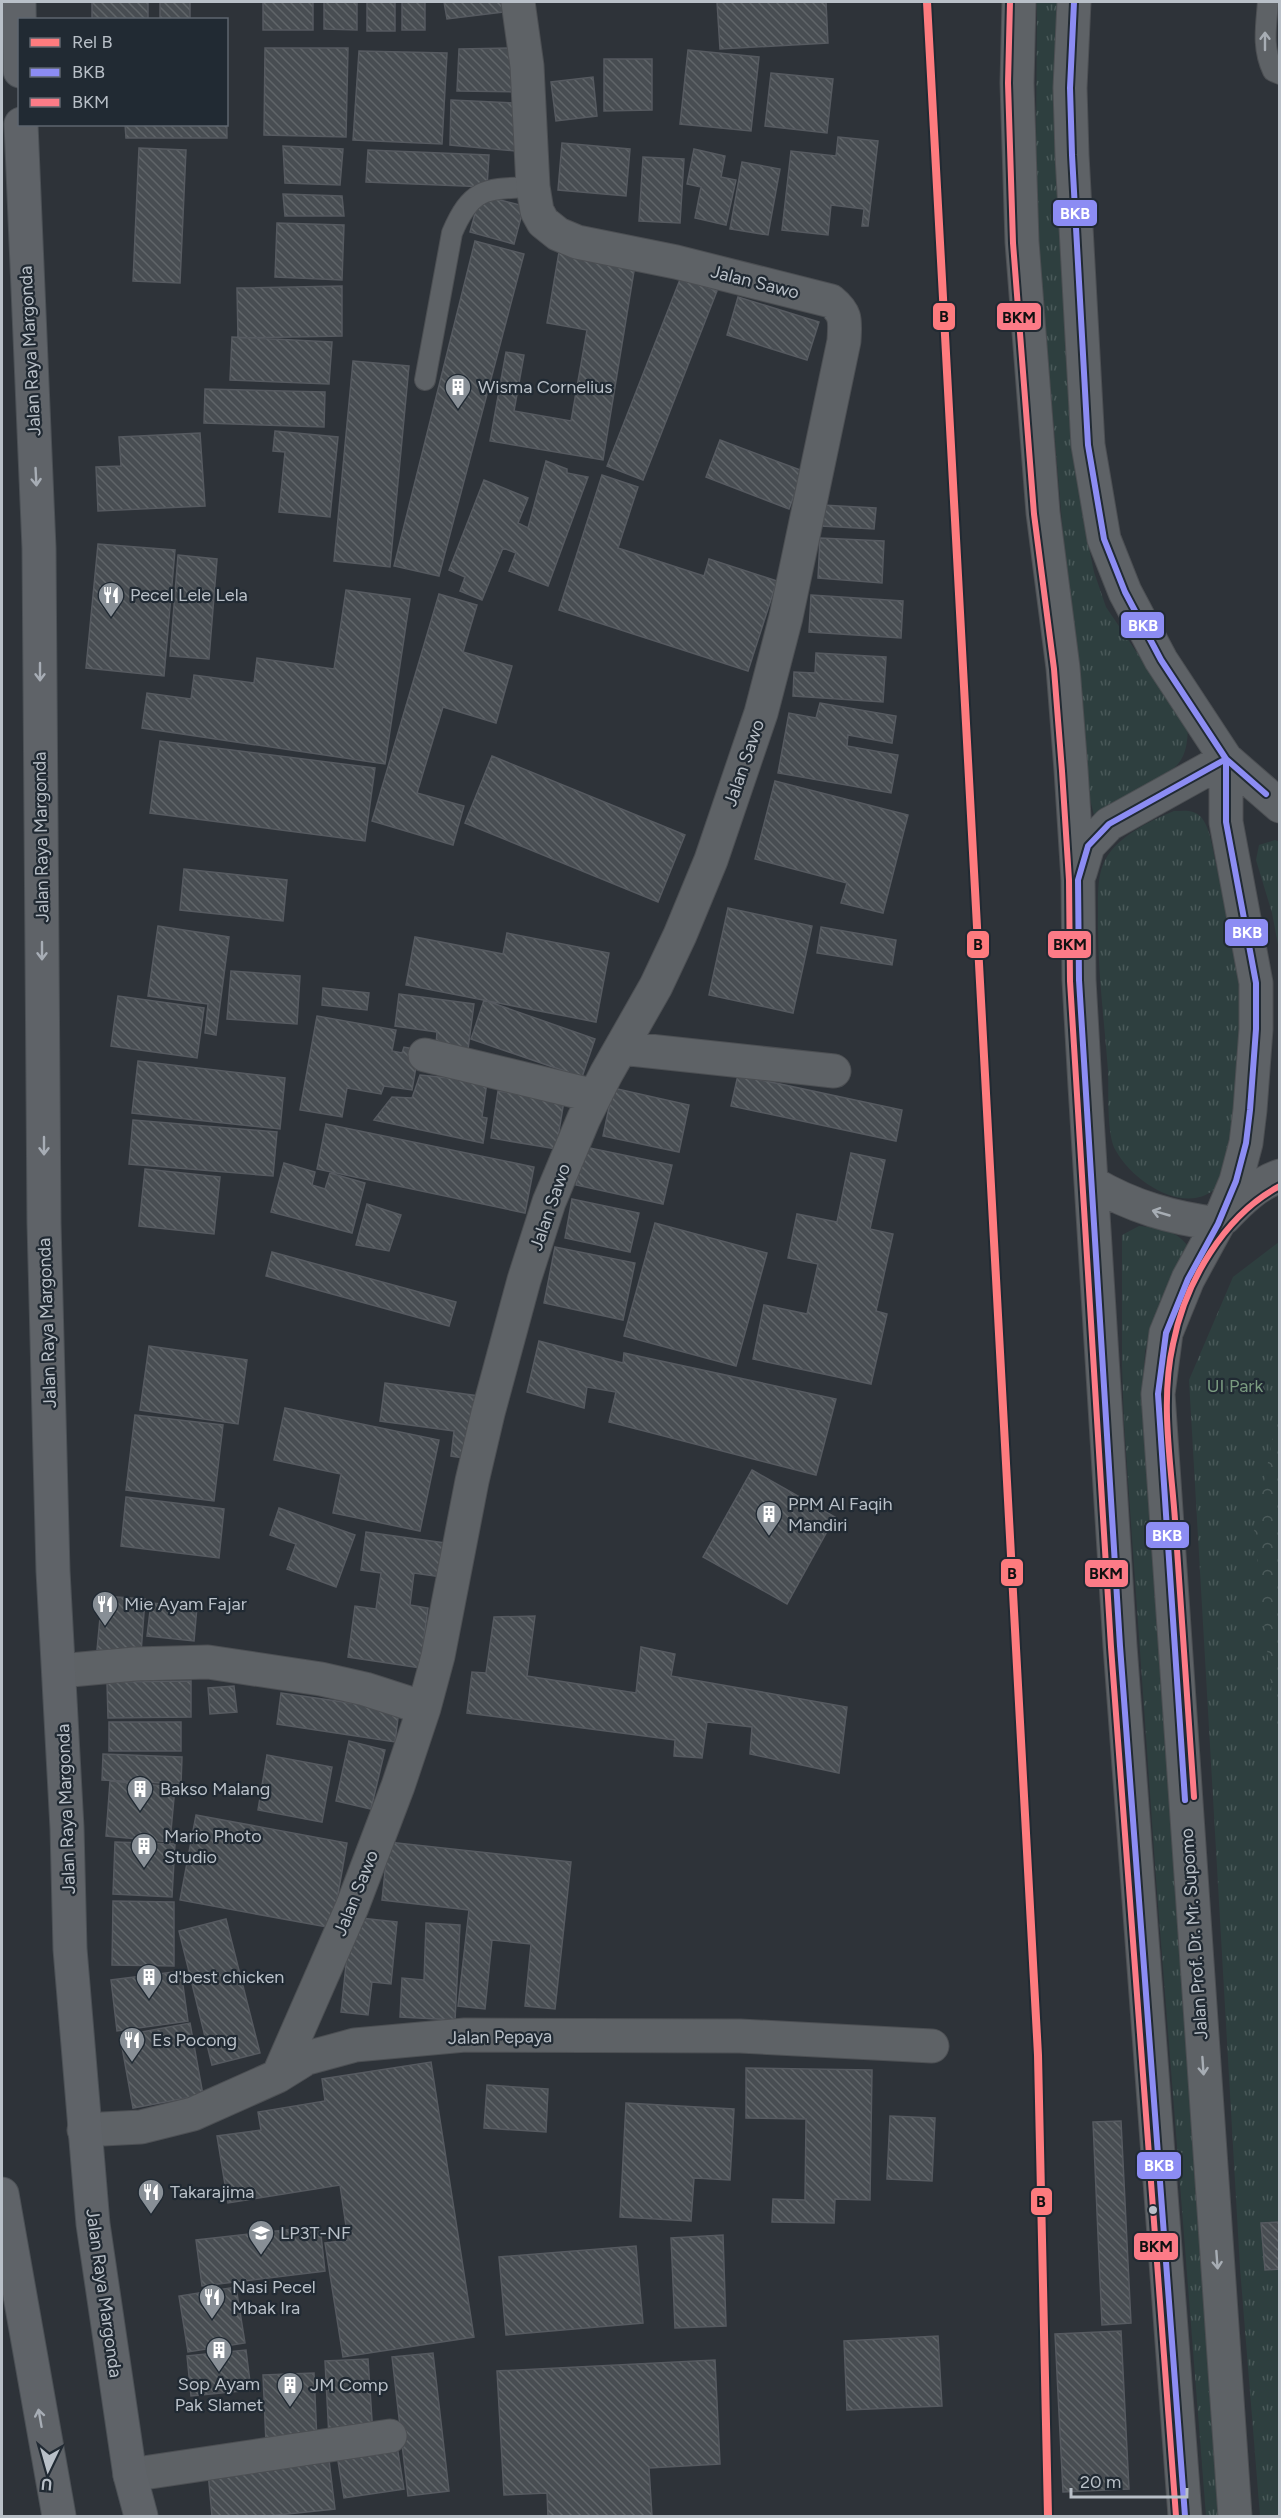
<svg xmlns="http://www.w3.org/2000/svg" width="1281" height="2518" font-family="Figtree,sans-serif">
  <defs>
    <pattern id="grass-tufts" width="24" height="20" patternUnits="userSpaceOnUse" patternTransform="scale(1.5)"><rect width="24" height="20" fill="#2e3f3f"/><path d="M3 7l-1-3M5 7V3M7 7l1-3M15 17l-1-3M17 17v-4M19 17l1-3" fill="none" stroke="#4a5959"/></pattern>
    <pattern id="forest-crowns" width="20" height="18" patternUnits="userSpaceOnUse" patternTransform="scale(1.5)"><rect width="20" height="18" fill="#2e3f3f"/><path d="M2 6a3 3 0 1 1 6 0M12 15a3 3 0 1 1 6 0" fill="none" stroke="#4a5959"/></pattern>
    <pattern id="building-back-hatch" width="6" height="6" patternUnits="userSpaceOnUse" patternTransform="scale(1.5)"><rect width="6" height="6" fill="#484d52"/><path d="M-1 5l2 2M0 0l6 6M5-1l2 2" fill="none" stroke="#606569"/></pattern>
  </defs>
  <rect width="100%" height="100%" fill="#2e3339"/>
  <path fill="url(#grass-tufts)" d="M1037 2H1057L1055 154 1073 447 1084 524 1094 572 1106 607 1188 728C1187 746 1186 758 1172 770L1094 815 1087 787 1071 627 1038 242 1036 153Z
    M1174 811C1184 811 1192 809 1200 816 1211 827 1213 853 1217 868 1226 906 1238 945 1240 984 1242 1022 1238 1060 1235 1098 1233 1118 1235 1142 1230 1162 1212 1228 1139 1192 1116 1151 1106 1135 1109 1090 1108 1070 1104 1018 1097 966 1098 915 1098 899 1097 879 1103 865 1113 838 1150 821 1174 811Z
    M1275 840 1280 842 1279 950 1272 913 1256 860 1259 845Z
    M1139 1226C1157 1228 1175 1229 1187 1245L1155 1316 1145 1351 1143 1385 1224 2516H1206L1156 1878 1124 1423 1122 1365V1235Z
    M1279 1242V2516H1260L1240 2268 1189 1380 1233 1277Z"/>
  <path fill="url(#forest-crowns)" d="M1279 1407V1757L1254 1532Z"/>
  <path fill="url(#building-back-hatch)" stroke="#565a60" stroke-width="1.5" d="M92 2H148V20H92Z
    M160 2H190V20H160Z
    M263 2H313V30H263Z
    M324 2H357V30L324 29Z
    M367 2H395V31H367Z
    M402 2H425V30H402Z
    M444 2H502L503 12 447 19Z
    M717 2H826L828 43 720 49Z
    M265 48H348L346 137 264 135Z
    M517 48 518 92 457 91 459 49Z
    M688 50 759 57 751 131 680 124Z
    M359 51 447 53 442 144 353 140Z
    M604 59H652V110L604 111Z
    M226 73 227 138H126L125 124H226Z
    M771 73 833 79 827 133 765 126Z
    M593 77 597 116 556 121 551 82Z
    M451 100 516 103 515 151 450 145Z
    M838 137 878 141 868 226H862L864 209 831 205 828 235 782 230 791 151 836 156Z
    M562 143 630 149 626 196 558 190Z
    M283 146 343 149 340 185 285 183Z
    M139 148 186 150 180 283 133 281Z
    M694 149 725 156 721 177 736 180 726 225 695 218 701 187 687 184Z
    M368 150 489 155 487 187 366 182Z
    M643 157 684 159 680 223 639 221Z
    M742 162 780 169 768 235 730 229Z
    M283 194 342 196 344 216H285Z
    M480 195 524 206 514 244 470 232Z
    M277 223 344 225 342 280 275 277Z
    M475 241 524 254 439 576 394 566Z
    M559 252 635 265 603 460 490 441 506 352 524 355 514 411 571 421 587 330 547 323Z
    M681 277 717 291 643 480 607 466Z
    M342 286V336L238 338 237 288Z
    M738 297 819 322 807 360 727 335Z
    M232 337 332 342 329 384 230 380Z
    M353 361 409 366 390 567 334 561Z
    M205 389 325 392 324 427 204 423Z
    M275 431 338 437 330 517 279 512 285 452 273 451Z
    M200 433 205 506 98 511 96 467 121 466 119 437Z
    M720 440 803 471 789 509 706 477Z
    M546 461 567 469V473L588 477 548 586 509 571 516 553 503 548 482 600 460 591 465 577 449 570 484 480 528 498 518 523 528 528Z
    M602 475 638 487 618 548 704 576 709 559 777 581 748 671 559 610Z
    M822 505 876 508 874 529 821 526Z
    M820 538 884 541 882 583 818 578Z
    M98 544 175 550 164 676 86 668Z
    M178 555 217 559 209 659 170 656Z
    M346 590 410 599 385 764 142 728 147 693 191 699 194 675 254 683 257 658 334 669Z
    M439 594 477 605 463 652 512 666 496 723 443 707 417 793 464 806 453 845 372 821Z
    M811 595 903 601 901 638 809 632Z
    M816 653 886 657 883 702 793 696 794 672 815 673Z
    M820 703 896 716 892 743 848 735 847 746 898 755 891 793 778 773 789 713 816 718Z
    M160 741 375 768 365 841 150 813Z
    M492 756 685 835 658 902 465 823Z
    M775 781 908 815 883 913 841 903 847 883 755 859Z
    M184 869 287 880 283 921 180 910Z
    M728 908 812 926 793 1013 709 995Z
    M158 926 229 937 216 1035 205 1033 208 1004 148 996Z
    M821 927 896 940 892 965 817 953Z
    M507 933 609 953 596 1022 406 985 415 937 503 954Z
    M231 971 300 976 297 1024 227 1019Z
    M323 988 369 993 367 1010 322 1005Z
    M399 994 474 1004 468 1049 436 1045 437 1032 395 1026Z
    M118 996 204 1008 197 1058 111 1046Z
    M484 1000 595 1039 582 1077 471 1039Z
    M317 1016 396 1030 392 1051 402 1053 404 1047 419 1050 412 1090 384 1086 381 1094 347 1088 342 1117 300 1110Z
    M138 1061 285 1078 280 1129 132 1113Z
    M420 1075 487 1082 482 1117 487 1118 483 1143 374 1120 392 1097 412 1098Z
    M738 1075 902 1110 896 1141 731 1106Z
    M613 1088 689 1105 679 1152 603 1136Z
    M498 1091 564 1101 556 1149 491 1138Z
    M133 1120 277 1132 273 1176 129 1164Z
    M326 1124 534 1167 525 1213 317 1169Z
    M585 1147 672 1165 663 1204 576 1185Z
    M851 1153 885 1160 870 1229 893 1234 876 1311 887 1314 871 1384 753 1359 764 1305 807 1314 818 1264 788 1258 797 1214 837 1222Z
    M284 1163 315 1172 312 1185 325 1189 330 1173 365 1183 352 1233 271 1212Z
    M145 1169 220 1177 214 1234 139 1226Z
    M572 1199 639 1213 630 1252 565 1238Z
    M367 1204 401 1215 389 1251 356 1245Z
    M655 1223 767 1253 736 1366 624 1336Z
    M555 1247 635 1263 623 1320 544 1303Z
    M272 1252 456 1302 449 1326 266 1276Z
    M539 1341 623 1363 624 1353 836 1399 816 1475 609 1422 616 1392 587 1387 584 1408 527 1392Z
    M149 1346 247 1360 238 1424 140 1410Z
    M385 1383 479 1396 470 1459 451 1456 454 1431 380 1421Z
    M285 1408 439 1440 420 1531 333 1513 341 1474 274 1460Z
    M135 1415 223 1425 214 1501 126 1490Z
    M752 1470 835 1517 787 1604 703 1557Z
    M126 1497 224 1509 219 1558 121 1546Z
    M279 1508 355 1535 336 1587 287 1569 296 1544 270 1535Z
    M366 1532 445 1543 441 1577 414 1573 410 1605 428 1608 420 1668 348 1657 355 1606 376 1609 381 1573 361 1570Z
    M102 1596 145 1599 141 1653 97 1650Z
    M151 1603 197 1607 194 1641 147 1636Z
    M535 1616 527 1676 636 1693 641 1647 675 1654 671 1676 847 1707 839 1773 750 1754 752 1727 707 1722 702 1758 674 1756 675 1740 467 1713 472 1672 486 1673 494 1617Z
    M191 1681V1717L108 1718 107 1682Z
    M234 1686 237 1712 210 1714 208 1688Z
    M281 1693 399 1710 395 1742 277 1724Z
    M109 1722H181V1751H109Z
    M349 1741 385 1750 371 1809 336 1801Z
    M103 1754 182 1757 181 1784 102 1780Z
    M267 1755 332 1767 322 1822 258 1810Z
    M110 1781 175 1787 170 1842 106 1836Z
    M196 1815 347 1843 332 1928 180 1900Z
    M115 1842 175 1844 172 1897 113 1894Z
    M388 1842 571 1862 555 2009 525 2006 531 1944 492 1940 485 2009 458 2006 469 1910 382 1900Z
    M113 1901 174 1902V1966L112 1965Z
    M351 1917 397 1922 391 1984 372 1982 368 2015 341 2012Z
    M226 1919 260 2053 212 2065 179 1931Z
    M426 1923 460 1925 455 2020 400 2017 402 1978 424 1980Z
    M181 1971 188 2021 117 2031 111 1980Z
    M190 2023 203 2095 133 2108 120 2036Z
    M431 2062 474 2337 343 2357 325 2243 348 2240 340 2185 228 2203 217 2136 261 2130 258 2112 325 2101 322 2079Z
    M746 2068 872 2070 870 2200 835 2199 834 2223 772 2222 773 2199 805 2200 806 2119 746 2118Z
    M487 2085 548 2089 546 2132 484 2128Z
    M626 2103 734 2109 730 2180 694 2178 691 2221 620 2217Z
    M890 2116 935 2118 932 2181 887 2179Z
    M1121 2121 1131 2323 1102 2325 1093 2122Z
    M1280 2222V2269L1265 2270 1261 2223Z
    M320 2226 325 2271 202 2286 196 2240Z
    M723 2235 726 2326 675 2328 671 2238Z
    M636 2246 643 2323 506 2335 499 2257Z
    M236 2287 245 2343 188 2352 179 2296Z
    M1121 2331 1129 2489 1063 2492 1055 2334Z
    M938 2336 942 2406 847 2410 844 2341Z
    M246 2350 251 2390 191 2396 187 2356Z
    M433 2353 449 2491 408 2496 392 2357Z
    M368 2359 373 2435 329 2438 325 2361Z
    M715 2360 720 2464 649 2468 652 2516H548L547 2493 504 2495 497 2371Z
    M314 2373 317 2441 266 2443 263 2375Z
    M397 2446 404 2489 344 2498 337 2455Z
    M329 2460 335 2509 268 2516H212L208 2472Z"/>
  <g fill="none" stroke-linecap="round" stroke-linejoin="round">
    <g stroke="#4c4f53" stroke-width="22">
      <path id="lane" d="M1268 2C1266 27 1262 48 1273 71L1280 74
        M425 380 452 233C472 186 487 189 533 187"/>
    </g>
    <g stroke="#4c4f53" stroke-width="35">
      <path id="street" d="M1019 2 1017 83 1022 242 1043 513 1063 668 1071 770 1078 880 1079 980 1085 1086 1120 1646 1185 2516
        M1074 2 1070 88 1072 155 1088 445 1104 539 1125 592 1161 660 1226 759 1280 806
        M1226 759V822L1256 983V1029L1250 1110 1246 1143 1236 1181 1218 1224 1188 1279 1166 1333 1158 1394 1235 2516
        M1080 873 1088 846 1109 824 1226 759
        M621 1048 834 1071
        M425 1055 595 1096
        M1092 1183C1133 1207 1172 1218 1218 1224
        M1224 1218C1240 1201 1257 1184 1280 1176
        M60 1671 135 1664 208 1662 321 1679 365 1689 424 1708
        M278 2076 352 1907 398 1786 424 1708 438 1656 472 1481 488 1413 524 1280 549 1202 584 1118 606 1074 656 986 680 935 711 860 761 713 786 617 844 341C845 321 847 314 831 301L676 262 577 242 558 234 543 222 537 211 533 187 527 66 518 2
        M84 2130 141 2127 193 2114 278 2076 307 2058 355 2045 465 2035 740 2036 932 2046
        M130 2475 390 2436"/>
    </g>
    <g stroke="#4b5055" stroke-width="35">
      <path id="primary" d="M19 2 20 71
        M21 124 39 548 44 1223 53 1571 67 1828 70 1949 93 2224 130 2475 141 2516
        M2 2194 59 2516"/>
    </g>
    <use href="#lane" stroke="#5e6266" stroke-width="20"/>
    <use href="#street" stroke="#5e6266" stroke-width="33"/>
    <use href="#primary" stroke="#5f6368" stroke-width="33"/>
    <g stroke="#212a33" stroke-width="10">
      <path id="bus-1" d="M1074 2 1070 88 1072 155 1088 445 1104 539 1125 592 1161 660 1226 759 1266 794
        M1185 1800 1158 1394 1166 1333 1188 1279 1218 1224 1236 1181 1246 1143 1250 1110 1256 1029V983L1226 822V759
        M1185 2516 1120 1646 1079 980 1078 880 1088 846 1109 824 1226 759"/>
    </g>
    <g stroke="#212a33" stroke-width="10">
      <path id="bus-2" d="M1010 2 1008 83 1013 243 1034 514 1054 669 1062 771 1069 880 1070 981 1111 1647 1176 2516
        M1194 1797C1188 1705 1181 1613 1175 1520 1171 1463 1160 1401 1173 1344 1185 1283 1224 1215 1280 1186"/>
    </g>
    <use href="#bus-1" stroke="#8c8cf3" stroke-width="6"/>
    <use href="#bus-2" stroke="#fc7b87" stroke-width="6"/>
    <g stroke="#212a33" stroke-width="12">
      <path id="rail-1" d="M927 2 1038 2055 1048 2516"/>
    </g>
    <use href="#rail-1" stroke="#fe7b7e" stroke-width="8"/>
  </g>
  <defs><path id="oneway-shaft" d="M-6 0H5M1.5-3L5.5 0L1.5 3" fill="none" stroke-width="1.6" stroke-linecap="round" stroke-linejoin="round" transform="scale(1.5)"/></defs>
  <g stroke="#a7adb4">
    <use href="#oneway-shaft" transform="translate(1265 41) rotate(-90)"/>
    <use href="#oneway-shaft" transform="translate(1161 1213) rotate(-164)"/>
    <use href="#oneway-shaft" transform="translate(1203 2066) rotate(86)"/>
    <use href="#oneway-shaft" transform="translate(1217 2260) rotate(86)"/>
  </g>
  <g stroke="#a7adb5">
    <use href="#oneway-shaft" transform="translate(36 477) rotate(87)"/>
    <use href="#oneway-shaft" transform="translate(40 672) rotate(90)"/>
    <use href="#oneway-shaft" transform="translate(42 951) rotate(90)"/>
    <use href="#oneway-shaft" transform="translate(44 1146) rotate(90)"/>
    <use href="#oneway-shaft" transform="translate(40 2418) rotate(-100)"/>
  </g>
  <defs>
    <g id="building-pin" transform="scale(1.35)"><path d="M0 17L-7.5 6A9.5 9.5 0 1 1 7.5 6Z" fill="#888f96" stroke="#212a33"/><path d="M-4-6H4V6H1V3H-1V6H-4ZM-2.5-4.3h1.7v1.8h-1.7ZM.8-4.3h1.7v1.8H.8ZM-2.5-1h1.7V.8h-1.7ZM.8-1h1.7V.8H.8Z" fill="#fff"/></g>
    <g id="restaurant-pin" transform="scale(1.35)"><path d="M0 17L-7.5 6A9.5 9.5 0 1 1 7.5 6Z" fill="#888f96" stroke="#212a33"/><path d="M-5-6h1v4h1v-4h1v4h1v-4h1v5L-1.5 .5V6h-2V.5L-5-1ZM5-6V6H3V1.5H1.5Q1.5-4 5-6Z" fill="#fff"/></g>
    <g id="school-pin" transform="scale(1.35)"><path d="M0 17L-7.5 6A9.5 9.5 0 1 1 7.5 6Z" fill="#888f96" stroke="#212a33"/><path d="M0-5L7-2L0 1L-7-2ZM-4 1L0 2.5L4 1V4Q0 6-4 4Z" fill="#fff"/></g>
  </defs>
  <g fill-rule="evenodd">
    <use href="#building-pin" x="458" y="387"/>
    <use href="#restaurant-pin" x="111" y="595"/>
    <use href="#building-pin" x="769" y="1514"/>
    <use href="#restaurant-pin" x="105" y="1604"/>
    <use href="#building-pin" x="140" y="1789"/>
    <use href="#building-pin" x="144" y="1846"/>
    <use href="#building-pin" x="149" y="1977"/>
    <use href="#restaurant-pin" x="132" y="2040"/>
    <use href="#restaurant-pin" x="151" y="2192"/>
    <use href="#school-pin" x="261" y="2233"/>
    <use href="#restaurant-pin" x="212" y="2297"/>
    <use href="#building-pin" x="219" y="2350"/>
    <use href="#building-pin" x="290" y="2385"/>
  </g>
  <circle fill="#b9c0c8" stroke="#212a33" stroke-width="2" cx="1153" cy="2210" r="5"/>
  <g text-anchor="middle" stroke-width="4.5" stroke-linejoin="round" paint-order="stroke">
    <g font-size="18" fill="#b9c0c8" stroke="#212a33">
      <text transform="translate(755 282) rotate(14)" y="6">Jalan Sawo</text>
      <text transform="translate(30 351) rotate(-93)" y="6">Jalan Raya Margonda</text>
      <text transform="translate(744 763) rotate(-71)" y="6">Jalan Sawo</text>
      <text transform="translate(41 837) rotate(-91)" y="6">Jalan Raya Margonda</text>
      <text transform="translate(550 1207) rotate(-71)" y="6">Jalan Sawo</text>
      <text transform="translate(47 1323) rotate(-92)" y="6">Jalan Raya Margonda</text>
      <text transform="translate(66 1809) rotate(-92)" y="6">Jalan Raya Margonda</text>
      <text transform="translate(356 1893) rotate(-68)" y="6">Jalan Sawo</text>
      <text transform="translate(1194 1934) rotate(-94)" y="6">Jalan Prof. Dr. Mr. Supomo</text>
      <text transform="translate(500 2037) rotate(-1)" y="6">Jalan Pepaya</text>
      <text transform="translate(104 2293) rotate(82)" y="6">Jalan Raya Margonda</text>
    </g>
    <g font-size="18" fill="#b9c0c8" stroke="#212a33" text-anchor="start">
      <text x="478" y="393">Wisma Cornelius</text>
      <text x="130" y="601">Pecel Lele Lela</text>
      <text x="788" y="1510">PPM Al Faqih<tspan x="788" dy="21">Mandiri</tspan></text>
      <text x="124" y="1610">Mie Ayam Fajar</text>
      <text x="160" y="1795">Bakso Malang</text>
      <text x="164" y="1842">Mario Photo<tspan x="164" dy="21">Studio</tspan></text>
      <text x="168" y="1983">d'best chicken</text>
      <text x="152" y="2046">Es Pocong</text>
      <text x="170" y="2198">Takarajima</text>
      <text x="280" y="2239">LP3T-NF</text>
      <text x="232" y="2293">Nasi Pecel<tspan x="232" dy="21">Mbak Ira</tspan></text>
      <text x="219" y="2390" text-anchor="middle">Sop Ayam<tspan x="219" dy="21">Pak Slamet</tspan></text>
      <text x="310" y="2391">JM Comp</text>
    </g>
    <g font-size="18" fill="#7a9b80" stroke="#212a33">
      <text x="1235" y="1392">UI Park</text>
    </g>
  </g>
  <g stroke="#212a33" stroke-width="2">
    <rect x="1052" y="199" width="46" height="28" rx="6" fill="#8c8cf3"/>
    <rect x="932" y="302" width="24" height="29" rx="6" fill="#fe7b7e"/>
    <rect x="996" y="302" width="46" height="29" rx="6" fill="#fc7b87"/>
    <rect x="1120" y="611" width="45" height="28" rx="6" fill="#8c8cf3"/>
    <rect x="1224" y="918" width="45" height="29" rx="6" fill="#8c8cf3"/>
    <rect x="1047" y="930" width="45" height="29" rx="6" fill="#fc7b87"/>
    <rect x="966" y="930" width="24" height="29" rx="6" fill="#fe7b7e"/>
    <rect x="1145" y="1521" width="45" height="28" rx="6" fill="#8c8cf3"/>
    <rect x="1000" y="1558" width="24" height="29" rx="6" fill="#fe7b7e"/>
    <rect x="1084" y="1559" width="45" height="29" rx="6" fill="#fc7b87"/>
    <rect x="1136" y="2151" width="46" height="29" rx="6" fill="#8c8cf3"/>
    <rect x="1030" y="2187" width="23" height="29" rx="6" fill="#fe7b7e"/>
    <rect x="1133" y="2232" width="46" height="29" rx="6" fill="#fc7b87"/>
  </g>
  <g font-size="16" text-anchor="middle" font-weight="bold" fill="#fff">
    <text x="1075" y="219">BKB</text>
    <text x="1143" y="631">BKB</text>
    <text x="1247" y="938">BKB</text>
    <text x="1167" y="1541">BKB</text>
    <text x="1159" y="2171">BKB</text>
  </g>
  <g font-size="16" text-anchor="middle" font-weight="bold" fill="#111">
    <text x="944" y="322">B</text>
    <text x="1019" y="323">BKM</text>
    <text x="1070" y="950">BKM</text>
    <text x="978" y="950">B</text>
    <text x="1012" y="1579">B</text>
    <text x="1106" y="1579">BKM</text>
    <text x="1041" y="2207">B</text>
    <text x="1156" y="2252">BKM</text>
  </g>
  <rect width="1281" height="2518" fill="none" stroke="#b9c0c8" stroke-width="6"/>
  <rect x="18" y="18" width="210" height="108" fill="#212a33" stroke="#5e666f" stroke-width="1.5"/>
  <rect x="30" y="38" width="30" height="9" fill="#fe7b7e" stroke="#5e666f" stroke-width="1.5"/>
  <text x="72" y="48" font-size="18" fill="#b9c0c8">Rel B</text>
  <rect x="30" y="68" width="30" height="9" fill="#8c8cf3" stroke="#5e666f" stroke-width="1.5"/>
  <text x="72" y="78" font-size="18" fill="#b9c0c8">BKB</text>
  <rect x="30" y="98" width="30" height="9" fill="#fc7b87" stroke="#5e666f" stroke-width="1.5"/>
  <text x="72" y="108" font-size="18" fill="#b9c0c8">BKM</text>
  <g transform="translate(48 2470) rotate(185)" stroke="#212a33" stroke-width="4.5" paint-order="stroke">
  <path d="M0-4.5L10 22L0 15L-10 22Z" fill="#b9c0c8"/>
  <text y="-9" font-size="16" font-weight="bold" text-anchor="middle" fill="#b9c0c8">U</text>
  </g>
  <path d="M1071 2488v9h116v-9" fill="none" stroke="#b9c0c8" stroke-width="3"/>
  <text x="1080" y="2488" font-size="18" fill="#b9c0c8" stroke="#212a33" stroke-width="4.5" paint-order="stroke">20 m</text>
</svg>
